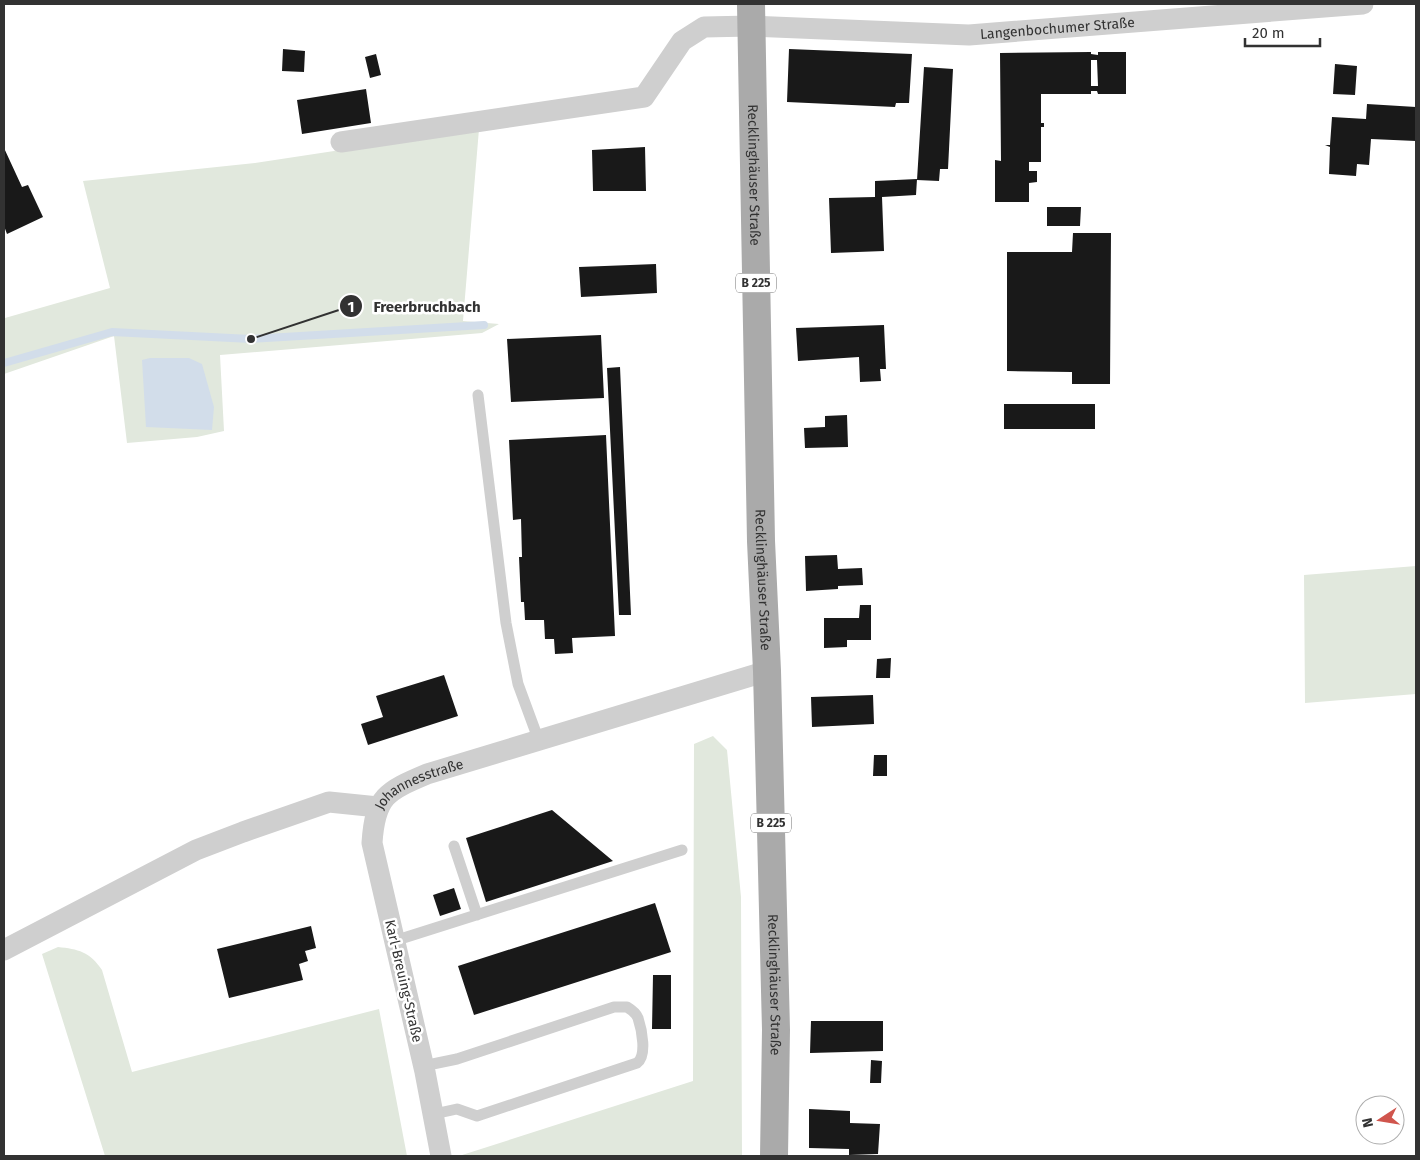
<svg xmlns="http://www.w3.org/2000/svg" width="1420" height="1160" font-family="'Fira Sans',sans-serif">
  <rect width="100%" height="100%" fill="#fff"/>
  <path fill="#e1e8dd" d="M479 129 463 321 499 324 482 333 220 355 224 431 197 437 127 443 114 336 4 374V316L5 318 110 288 83 181 255 163Z
    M1416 566V694L1305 703 1304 575Z
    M713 736 727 750 741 897 742 1156H459L693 1081 694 744Z
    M58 947C78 949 90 952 102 970L132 1072 379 1009 407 1156H105L42 954Z"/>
  <path fill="#d2ddea" d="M150 358H189L202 364 214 407 212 430 146 427 142 360Z"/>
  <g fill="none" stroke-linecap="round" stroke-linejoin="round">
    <path stroke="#d2ddea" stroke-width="8" d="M4 363 112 332 251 339 484 325"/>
  </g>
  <path fill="#191919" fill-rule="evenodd" d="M283 49 305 51 304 72 282 71Z
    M789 49 912 54 909 103H896L895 107 787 102Z
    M1091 52V54L1098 55V52H1126V94H1098L1097 91H1091V94H1041V123H1044V127H1041V162H1029V171H1037V182L1029 183V202H995V160L1001 161 1000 53ZM1091 60H1097L1098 86H1091Z
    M376 54 381 75 370 78 365 57Z
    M1335 64 1357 66 1355 95 1333 94Z
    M924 67 953 69 948 169H940L939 181 917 180Z
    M366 89 371 123 302 134 297 100Z
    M1367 104 1416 107V141L1371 139 1369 165 1357 164 1356 176 1329 174 1330 147 1325 145H1330L1332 117 1366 119Z
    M645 147 646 191H593L592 150Z
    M4 148 22 187 28 185 43 217 7 234 4 226Z
    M917 179 916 195 882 197 884 251 831 253 829 198 875 197V181Z
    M1047 207H1081L1080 226H1047Z
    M1073 233H1111L1110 384H1072V372L1007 371V252H1072Z
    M656 264 657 293 581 297 579 267Z
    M884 325 886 369H880L881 381 860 382 859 357 798 361 796 328Z
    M601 335 604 398 511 402 507 339Z
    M620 367 631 615H619L607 368Z
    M1004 404H1095V429H1004Z
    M847 415 848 447 805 448 804 428 825 427V416Z
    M606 435 615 636 572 638 573 653 555 654 554 639H545L544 620H525L524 602H521L519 557H522L521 519 513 520 509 440Z
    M837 555 838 569 862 568 863 585 838 586V589L806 591 805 556Z
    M860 605H871V640H847V647L824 648V618H859Z
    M891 658 890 678H876L877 659Z
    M444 675 458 716 368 745 361 724 383 717 376 696Z
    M873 695 874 724 812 727 811 697Z
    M874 755H887V776H873Z
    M552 810 613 861 486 902 466 838Z
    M454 888 461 909 440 916 433 895Z
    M655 903 671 952 474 1015 458 966Z
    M311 926 316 948 305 951 308 961 299 964 303 980 229 998 217 949Z
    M653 975H671V1029H652Z
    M811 1021H883V1051L810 1053Z
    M871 1060 882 1061 881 1083H870Z
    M809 1109 850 1111V1123L880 1124 878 1154 849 1155V1149L809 1148Z"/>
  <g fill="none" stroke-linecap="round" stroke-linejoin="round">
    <path stroke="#cfcfcf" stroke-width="11" d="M478 395 506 623 518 684 539 741
      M454 846 477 915
      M394 941 682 850
      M423 1066 457 1059 614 1007H627C632 1010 636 1013 638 1018 642 1030 647 1056 637 1063L477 1116 457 1109 434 1114"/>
    <g stroke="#cfcfcf" stroke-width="21">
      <path id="s1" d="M341 142 644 97 682 41 704 27 751 26 969 35 1363 4"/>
      <path d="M4 950 196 850 243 832 329 802 378 807"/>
      <path id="s2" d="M441 1156 425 1072 372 843C375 796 387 791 427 774L767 671"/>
    </g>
    <path stroke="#aaa" stroke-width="28" id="s3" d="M751 4 761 541 767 671 776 1030 774 1156"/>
  </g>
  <g text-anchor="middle" stroke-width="5" stroke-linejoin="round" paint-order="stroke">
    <g fill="#fff" stroke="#707070" stroke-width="1">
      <rect x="736" y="273.5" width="40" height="19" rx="4"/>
      <rect x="751" y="813.5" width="40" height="19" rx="4"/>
    </g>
    <g font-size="12" font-weight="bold" fill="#323232">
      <text x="756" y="287">B 225</text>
      <text x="771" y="827">B 225</text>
    </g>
    <g font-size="14" fill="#323232" stroke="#fff">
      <text dy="5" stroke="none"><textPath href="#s1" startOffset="754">Langenbochumer Straße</textPath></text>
      <text dy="5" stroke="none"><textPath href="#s3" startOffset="171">Recklinghäuser Straße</textPath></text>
      <text dy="5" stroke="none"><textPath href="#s3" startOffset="576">Recklinghäuser Straße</textPath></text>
      <text dy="5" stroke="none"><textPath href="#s2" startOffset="405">Johannesstraße</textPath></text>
      <text transform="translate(404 981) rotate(77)" y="5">Karl-Breuing-Straße</text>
      <text dy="5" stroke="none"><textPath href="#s3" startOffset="981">Recklinghäuser Straße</textPath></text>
    </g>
  </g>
  <path fill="none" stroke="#323232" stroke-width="2" d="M251 339L351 306"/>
  <g fill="#323232" stroke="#fff" stroke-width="2">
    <circle cx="251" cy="339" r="5"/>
    <circle cx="351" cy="306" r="12"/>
  </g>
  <g font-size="15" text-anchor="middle" font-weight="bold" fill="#fff">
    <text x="351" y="312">1</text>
  </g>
  <g font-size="15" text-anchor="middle" font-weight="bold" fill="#323232" stroke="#fff" stroke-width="5" stroke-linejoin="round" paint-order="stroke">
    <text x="427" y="312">Freerbruchbach</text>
  </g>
  <rect width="1420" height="1160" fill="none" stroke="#323232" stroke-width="10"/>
  <g transform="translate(1380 1120) rotate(258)"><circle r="24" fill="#ffffff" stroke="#adadad"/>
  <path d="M0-4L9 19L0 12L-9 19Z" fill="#d0554d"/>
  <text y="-8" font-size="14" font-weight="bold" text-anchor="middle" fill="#323232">N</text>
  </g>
  <path d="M1245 38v8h75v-8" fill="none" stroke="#323232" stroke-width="2.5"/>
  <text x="1252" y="38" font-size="15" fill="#323232" stroke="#ffffff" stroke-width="4" paint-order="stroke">20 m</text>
</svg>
